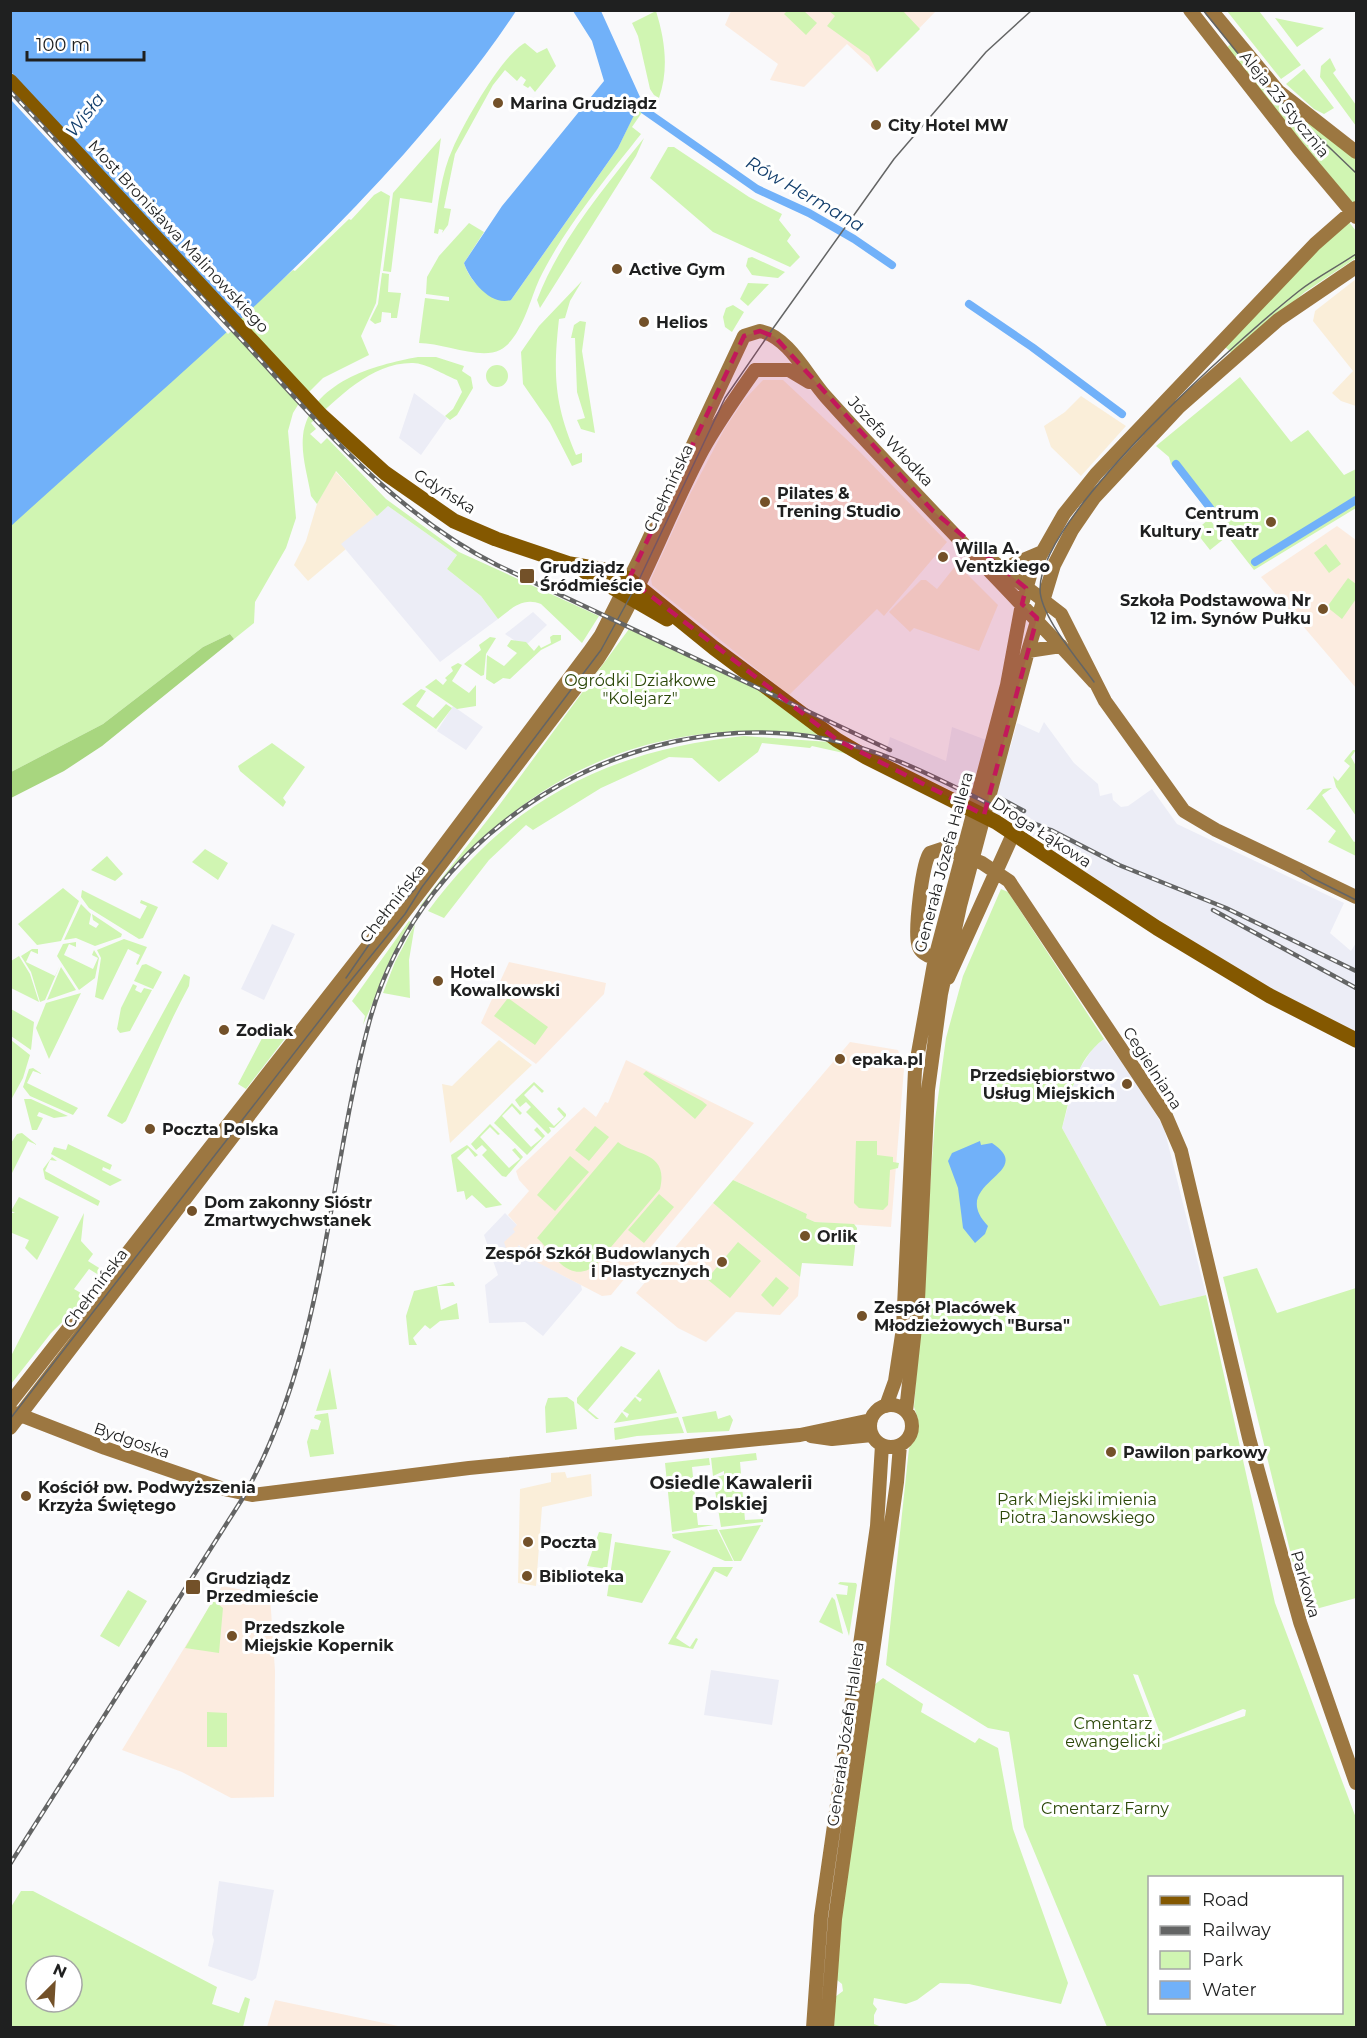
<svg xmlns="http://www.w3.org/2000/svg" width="1367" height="2038" font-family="Montserrat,sans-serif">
  <rect width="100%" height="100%" fill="#f9f9fb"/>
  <path fill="#faeed9" d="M1356 279V406L1341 401 1332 393 1353 371 1313 321 1315 311Z
    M763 380H783L859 451 947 542 884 616 877 609 789 695 652 585 651 579 688 498 725 428 744 400Z
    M1081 396 1126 426 1081 476 1051 447 1044 426 1065 412Z
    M335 471 377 516 342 544 346 549 308 581 294 565 306 541 317 504Z
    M957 564 998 605 979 651 914 628 910 632 889 612 921 580H926L937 589Z
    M499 1040 532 1065 450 1143 442 1084 452 1086Z
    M565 1472 567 1478 591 1474 592 1496 542 1507 536 1586 518 1583 520 1489 551 1482V1473Z"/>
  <path fill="#ecedf6" d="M414 393 447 418 421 455 399 438Z
    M388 506 457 555 447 569 481 596 498 619 440 662 341 544Z
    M533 612 547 625 524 647 505 634Z
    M453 706 483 727 466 750 437 731Z
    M1044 722 1074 763 1098 784 1100 796 1112 793 1113 800 1121 807 1128 806 1152 789 1177 824 1344 903 1330 933 1351 951 1356 943V1034L1263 984 1130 902 1011 821 940 785 884 761 890 737 946 761 952 727 1010 749 1017 723 1039 733Z
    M272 924 295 934 264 1000 241 989Z
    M1104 1039 1138 1083 1164 1128 1206 1295 1160 1306 1062 1128 1077 1073 1093 1048Z
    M505 1213 517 1225 510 1256 518 1245 531 1254 529 1256 534 1260 581 1285 582 1290 543 1336 525 1322 489 1323 485 1285 498 1275 484 1235Z
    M711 1670 779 1680 772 1725 704 1715Z
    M219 1881 274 1890 259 1966 256 1978 252 1981 208 1966 214 1940 212 1934Z"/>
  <path fill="#fcece0" d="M731 11H936L877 72 847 44 804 87 770 80 778 64 725 25Z
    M1337 526 1356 540V688L1261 577Z
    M509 962 606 983 604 994 536 1064 481 1023Z
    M850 1042 898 1050 904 1069 891 1227 815 1222 806 1218 807 1214 733 1180Z
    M626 1060 754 1123 611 1295 602 1296 533 1260 519 1245 509 1257 504 1242 515 1232 513 1229 517 1225 508 1215 529 1191 519 1180 516 1171 584 1107 596 1117 605 1102 608 1103Z
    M713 1203 800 1277 798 1296 780 1315 736 1312 706 1342 678 1328 636 1293Z
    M222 1586 270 1595 275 1671 274 1797 231 1798 182 1772 122 1750Z
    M275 2000 403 2027H267Z"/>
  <path fill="#d0f5b2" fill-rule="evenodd" d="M788 10 804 11 817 23 806 35 784 14Z
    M656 11C665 40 669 69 659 98L654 95 650 89 638 36 632 23Z
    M903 11 920 29 877 72 869 56 827 26 835 16 829 11Z
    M1227 11H1259L1301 65 1281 79Z
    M1275 18 1324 28 1297 47Z
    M525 43 537 53 547 48 556 66 535 92 530 86 528 88 523 85 526 80 521 76 517 81 505 70 493 85 455 154 444 208 451 209 448 225 442 233 443 230 439 229 438 234 434 233C438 206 441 173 453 148 464 123 502 55 525 43Z
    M1232 43 1356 157V202L1353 204 1225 49Z
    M1330 58 1336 70 1333 73 1356 105V126L1320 77 1321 66Z
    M1304 69 1334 108 1324 114 1314 109 1286 84Z
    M637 108 643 111 632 127 641 134C607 177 563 230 539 280 530 300 521 339 500 350 480 360 443 343 419 343L425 298 449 301V297L426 294 427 277 439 256 469 223 484 232 464 263C471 285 489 298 511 300L618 148Z
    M441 138 432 203 400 198 391 272 383 271 393 193Z
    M644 138 636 156 540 308 537 300C560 240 604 188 644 138Z
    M668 147H674L749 197 782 214 779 220 791 235 787 241 800 257 790 267 713 232 650 178Z
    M381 191 390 196 376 303 361 336 369 355 323 378 301 400 293 413 288 431 296 518 286 548 255 602 254 623 234 639 230 634 203 647 103 724 11 772 10 526 293 270 295 271 349 219 351 220 374 195Z
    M1349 222 1356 231V258L1305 292 1232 353 1225 347 1310 256Z
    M752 257 785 272 778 278 752 275 746 266 748 258Z
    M382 273 389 274 388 292 401 293 397 318H391V313L382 312 381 322 375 324 370 320 378 304Z
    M582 281 570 301 565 318 559 319C553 374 554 403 576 455L582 453V462L572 466 550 423 523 384 521 352 539 326Z
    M748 283 769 284 748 306 740 299Z
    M733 305 744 312 732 332 725 327 723 317 726 308Z
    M580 321 586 322 582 351 595 433 581 429 577 420 585 418 577 392 575 338H571L574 325Z
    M418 357H436L464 366 462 371 471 377 473 388 457 415 450 420 445 416 453 409 462 392 457 380C444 375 426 363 413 363 372 362 338 398 311 423L316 429 310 434 321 444 327 438 386 499 459 552 599 616 582 643 541 604C523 597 512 608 498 619L481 596 447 569 457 555 388 506 377 516 336 471 317 504 311 496C308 477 301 456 303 436 310 382 374 365 418 357Z
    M486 376a11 11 0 1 1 22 0a11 11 0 1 1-22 0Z
    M1240 377 1291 442 1308 430 1344 475 1356 469V508L1254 570 1171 464 1169 457 1156 446Z
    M1209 519 1225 538 1210 550 1195 531Z
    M1326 544 1341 564 1329 573 1314 553Z
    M1348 578 1356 584V599L1342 619 1327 607Z
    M629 629 758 690 819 735C652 715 523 772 423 907L420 906 500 804Z
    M553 635H561V640L541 650 510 679 503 678 494 684 486 679 487 655 504 666 517 653 507 646 511 640 526 642 534 651 539 645 541 648 551 643 550 637Z
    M490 637 496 638 486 654 484 675 481 676 464 664 481 650 479 645Z
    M458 663 462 665 452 681 469 693 476 685V706L457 709 425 687 436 679 443 685 447 680 445 678 453 671 451 667Z
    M421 689 426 691 416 706 433 718 446 704 452 708 436 729 402 704Z
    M744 736 830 742 848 754 812 746 810 748 762 743 758 752 719 782 692 758 669 757 601 788 533 830 526 825 489 860 444 918 428 911C510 800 608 750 744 736Z
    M272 743 305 767 283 798 286 802 283 807 240 771 238 766Z
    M1353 750H1356L1351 757 1356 766V816L1336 787 1333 776 1338 781 1350 766 1344 761Z
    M1332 788 1322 795 1354 842 1356 841V856L1328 842 1336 831 1310 809 1306 810 1323 789Z
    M205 849 228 863 218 880 192 862Z
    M107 856 123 874 115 881 91 870Z
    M63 888 79 901 61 941 37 945 18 924Z
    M1001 889 1008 892 1104 1039C1075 1060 1071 1095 1062 1128L1160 1306 1206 1295 1275 1603 1356 1818V2027H1107L1024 1827 1009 1732 988 1728 886 1665 909 1448C921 1434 920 1423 914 1407L935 1120 946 1038 963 976ZM1133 1674 1138 1675 1163 1741 1243 1709 1246 1710 1245 1716 1160 1745ZM1150 1878H1342V2012H1150Z
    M82 890 140 919 147 906 140 903 141 900 158 907 143 938 139 939 89 908 81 897Z
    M81 904 91 914 89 924 96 928 99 924 93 920 92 914 122 934 121 937 95 946 76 938 64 940Z
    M409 921 413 923 395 952 363 1025 365 1016 352 1001Z
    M415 924 409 960 410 998 383 993 395 962Z
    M124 939 147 947 138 965 136 964 140 955 128 949 103 1000 95 997 101 958 97 950Z
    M76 942V947L69 944 64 955 93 969 98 958 92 955 94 950 99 958 95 978 79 990 57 956 63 944Z
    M32 949H38V954L31 951 26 962 55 976 60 965 45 1000 40 1002 31 972 21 956Z
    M19 956 30 974 39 1002 11 988V961Z
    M146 964 162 972 153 989 134 981 142 965Z
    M61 967 76 990 47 1000Z
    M184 974 190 977 189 986C165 1030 147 1076 126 1121L122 1124 107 1116Z
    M133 984 137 986 135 990 141 993 144 988 152 990 130 1031 120 1033 117 1029 121 1008Z
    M81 993 49 1059 36 1028 46 1003Z
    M508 998 548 1027 535 1045 494 1016Z
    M11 1009 34 1022 31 1050 11 1036Z
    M271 1021 275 1023 273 1027 279 1029 281 1024 288 1028 290 1032 246 1089 238 1084Z
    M11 1040 30 1055 23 1078 11 1100Z
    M33 1068 42 1074 33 1071 27 1083 78 1108 73 1115 30 1096 23 1087 29 1069Z
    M646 1071 702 1101 707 1105 695 1119 643 1074Z
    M534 1082 544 1091 542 1093 534 1085 524 1095 554 1126 564 1117 557 1109 559 1107 566 1114V1116L554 1128 549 1127 551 1131 548 1134 526 1112 531 1107 526 1102 520 1107 515 1100Z
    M24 1099H31L68 1116 54 1118 39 1112 37 1116 43 1118 37 1130H32Z
    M512 1103 522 1113 520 1115 512 1106 502 1116 531 1147 542 1138 534 1130 537 1127 545 1136 527 1155 494 1123Z
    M490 1124 500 1134 498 1135 490 1127 480 1137 509 1168 520 1159 512 1150 515 1148 523 1157 506 1177 502 1176 482 1155 487 1150 482 1145 476 1150 471 1144Z
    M595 1126 609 1137 589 1161 575 1150Z
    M22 1133 37 1145 28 1141 11 1175V1143L17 1134Z
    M856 1141H877V1155L893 1157V1162L899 1163 898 1168 890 1170 888 1205 883 1210 859 1208 854 1203Z
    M618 1142C635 1156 669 1151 660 1189L595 1266C567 1285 553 1252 537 1238Z
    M68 1144 110 1164 112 1165 110 1170 103 1167 102 1170 122 1180 110 1186 51 1154 54 1147 66 1150Z
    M467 1145 478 1155 475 1157 468 1148 457 1158 502 1205 486 1208 472 1195 466 1200 464 1191 457 1192 451 1155Z
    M570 1156 589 1172 555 1211 537 1195Z
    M52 1157 57 1161 50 1160 45 1171 100 1201 98 1206 45 1179 43 1169Z
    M733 1180 807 1214 806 1218 815 1222 854 1224 857 1228 853 1266 802 1263 800 1277 713 1203Z
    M659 1194 674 1207 644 1243 628 1230Z
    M19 1197 59 1217 37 1260 25 1248 29 1240 12 1233 11 1235V1213H15L11 1211Z
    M84 1213 81 1241 93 1254 88 1261 104 1271 111 1265 102 1277 89 1269 74 1289 88 1297 51 1333 11 1384 10 1358Z
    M738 1242 761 1261 730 1298 707 1279Z
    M1257 1268 1277 1313 1356 1288V1598L1305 1612 1223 1277Z
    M776 1277 789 1288 773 1307 761 1295Z
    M453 1282 455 1286H437L441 1310 457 1303 459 1319 440 1321 430 1329 425 1325 413 1338 417 1345H409L406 1316 414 1291Z
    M621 1346 636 1353 588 1410 599 1419H596L577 1403V1398Z
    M330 1368 337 1409 316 1411Z
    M659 1369 677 1413 614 1423 622 1412 627 1418 629 1414 623 1411 635 1397 640 1402 642 1399 636 1396Z
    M567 1397 574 1402 577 1429 546 1433 545 1407 548 1398Z
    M716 1411 718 1419 730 1415 733 1420 729 1431 687 1433 682 1417Z
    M328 1413 334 1454 310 1457 307 1442 311 1429 318 1430 321 1421 314 1418 315 1415Z
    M678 1417 684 1433 637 1436 615 1440 614 1428Z
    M756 1453 757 1460 740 1462 745 1520 763 1519V1522L721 1527 713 1478 724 1475V1471L713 1476 711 1458Z
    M709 1458 710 1465 692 1467 698 1525H714L672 1532 665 1463Z
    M761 1525 741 1561H734L719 1530Z
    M717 1529 733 1561H725L673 1538 672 1534Z
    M599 1532 612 1534 607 1569 587 1566Z
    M615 1542 671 1551 642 1603 607 1596Z
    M713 1567H733L727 1577 715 1571 676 1638 690 1647 696 1638 698 1639 693 1649 668 1644Z
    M840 1582 856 1583 857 1585 849 1636 836 1594 847 1595 848 1586 838 1584Z
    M128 1590 147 1601 119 1647 100 1636Z
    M832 1597 835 1600 843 1634 819 1622Z
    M213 1600 223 1608 219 1653 185 1648Z
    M883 1678 923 1704 921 1712 975 1743 979 1738 998 1748 1013 1829 1068 1983 1061 2004 969 1984 940 1983 917 2000 906 2004 874 1998 873 2004 877 2009 874 2015V2024L882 2027 834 2028 835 1997 843 1991 842 1984 837 1980 836 1954 874 1685Z
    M207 1712 227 1713V1747H207Z
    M21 1891H33L217 1987 212 2004 239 2013 245 1997 250 1999 243 2027H11V1907ZM36 1966H72V2002H36Z"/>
  <path fill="#a8d67f" d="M230 634 234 639 102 746 64 771 11 798V772L103 724 203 647Z"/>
  <path fill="#71b1f9" d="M11 11H516C483 62 444 108 404 154 284 289 144 405 11 526Z
    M573 11H601L645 108 643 111 637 109 618 148 511 300C491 307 469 279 464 263L502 206 604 81 592 41Z
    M980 1141 981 1145 992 1143C1039 1174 946 1182 988 1226L985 1234 975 1243 963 1228 958 1188 948 1161 952 1153Z"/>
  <path fill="#f9f9fb" d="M11 72 242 321 228 334 11 100Z"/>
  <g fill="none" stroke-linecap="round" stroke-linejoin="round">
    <path stroke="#71b1f9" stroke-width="8" d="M644 110 757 189 809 213 854 239 892 265
      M969 304 1032 347 1122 414
      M1176 464 1214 513
      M1255 562 1356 500"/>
    <path stroke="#9c7741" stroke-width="14" d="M1190 10 1298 148 1356 217
      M1211 10 1278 91 1356 152
      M755 370H789L809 382
      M978 550 1061 614 1105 701 1184 811 1216 830 1356 897
      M1002 569 1040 553
      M1028 651 1061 646
      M935 958C927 956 919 952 918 943 915 929 922 862 930 853L945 848 982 863 1009 881 1166 1116 1181 1151 1249 1438 1300 1622 1356 1783
      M948 978 1014 832
      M10 1403 378 933 589 652 601 635 639 560 744 336 760 331C789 337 807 376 826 397 913 494 1006 586 1094 682
      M870 1426a21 21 0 1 1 42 0a21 21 0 1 1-42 0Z
      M886 1406 895 1381 903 1328 915 1070 935 958 1007 685 1022 604 1031 572 1064 514 1096 474 1315 244 1356 208
      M906 1411 918 1300 928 1090 941 994 960 906 1028 651 1054 565 1072 530 1094 498 1179 407 1278 320 1356 267
      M15 1413 105 1448 224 1489 252 1495 469 1468 800 1435 871 1420
      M10 1428 597 660C641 594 665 520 702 451 718 422 736 397 755 370
      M811 1436 832 1439 872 1435
      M813 2028 821 1916 877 1526 882 1445
      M827 2028 835 1919 897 1482 900 1445"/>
    <path stroke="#845800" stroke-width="15" d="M10 81 321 415 385 473 454 521 496 539 570 564 605 570 629 579 714 648 837 740 866 757 996 822 1157 928 1270 996 1356 1040
      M584 571 667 619"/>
    <path stroke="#646565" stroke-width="1.5" d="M1203 10 1260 81 1356 173
      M1094 682C1078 659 1040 616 1040 589 1040 515 1240 338 1299 291 1317 277 1337 267 1356 254
      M1301 870 1312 878 1356 900
      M346 978 384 923 416 888
      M10 1419 344 989 405 914 422 887 601 650 637 584 725 398 769 334 894 159 986 52 1032 10"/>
    <g stroke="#646565" stroke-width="4.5">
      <path id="rail" d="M10 91C87 174 163 256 240 338 319 423 392 512 497 565L890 750
        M998 797 1024 811
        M1051 830 1119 865 1226 908 1356 971
        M1213 910 1356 988
        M10 1864 241 1501C326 1354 326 1184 369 1023 420 831 627 704 821 738 882 749 935 777 989 804 1011 815 1035 823 1057 833"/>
    </g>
    <use href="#rail" stroke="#fff" stroke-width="2" stroke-dasharray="7" stroke-linecap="butt"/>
  </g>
  <path fill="#c2185b" fill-opacity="0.2" stroke="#c2185b" stroke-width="4.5" stroke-dasharray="12 8" stroke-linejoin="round" d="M760 331 775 337 933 511 1026 588 1022 604 1037 618 984 815 837 740 629 579 744 336Z"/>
  <g fill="#735129" stroke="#fff" stroke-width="2">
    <circle cx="498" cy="103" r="6"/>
    <circle cx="876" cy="125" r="6"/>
    <circle cx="617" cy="269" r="6"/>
    <circle cx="644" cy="322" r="6"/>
    <circle cx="765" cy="502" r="6"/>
    <circle cx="1271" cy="522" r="6"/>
    <circle cx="943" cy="557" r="6"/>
    <rect x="519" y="568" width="16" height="16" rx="3"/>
    <circle cx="1323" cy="609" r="6"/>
    <circle cx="438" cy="981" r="6"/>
    <circle cx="224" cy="1030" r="6"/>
    <circle cx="840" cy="1059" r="6"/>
    <circle cx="1127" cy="1084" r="6"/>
    <circle cx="150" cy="1129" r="6"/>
    <circle cx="192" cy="1211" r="6"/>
    <circle cx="805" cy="1236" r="6"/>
    <circle cx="722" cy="1262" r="6"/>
    <circle cx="862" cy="1316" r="6"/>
    <circle cx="1111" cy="1452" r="6"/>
    <circle cx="26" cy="1496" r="6"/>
    <circle cx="528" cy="1542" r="6"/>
    <circle cx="527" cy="1576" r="6"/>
    <rect x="185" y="1579" width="16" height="16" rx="3"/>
    <circle cx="232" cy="1636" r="6"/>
  </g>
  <g text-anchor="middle" stroke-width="6" stroke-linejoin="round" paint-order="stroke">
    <g font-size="16" font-weight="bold" fill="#1f2020" stroke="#fff" text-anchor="start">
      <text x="510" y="109">Marina Grudziądz</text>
      <text x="888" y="131">City Hotel MW</text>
      <text x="629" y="275">Active Gym</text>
      <text x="656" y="328">Helios</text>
      <text x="777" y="499">Pilates &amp;<tspan x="777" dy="18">Trening Studio</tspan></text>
      <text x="1259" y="519" text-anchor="end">Centrum<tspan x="1259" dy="18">Kultury - Teatr</tspan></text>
      <text x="955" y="554">Willa A.<tspan x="955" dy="18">Ventzkiego</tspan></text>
      <text x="540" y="573">Grudziądz<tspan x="540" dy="18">Śródmieście</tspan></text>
      <text x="1311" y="606" text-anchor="end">Szkoła Podstawowa Nr<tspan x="1311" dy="18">12 im. Synów Pułku</tspan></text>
      <text x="450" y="978">Hotel<tspan x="450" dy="18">Kowalkowski</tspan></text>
      <text x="236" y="1036">Zodiak</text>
      <text x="852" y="1065">epaka.pl</text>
      <text x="1115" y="1081" text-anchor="end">Przedsiębiorstwo<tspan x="1115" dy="18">Usług Miejskich</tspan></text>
      <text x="162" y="1135">Poczta Polska</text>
      <text x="204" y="1208">Dom zakonny Sióstr<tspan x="204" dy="18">Zmartwychwstanek</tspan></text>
      <text x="817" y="1242">Orlik</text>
      <text x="710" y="1259" text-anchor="end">Zespół Szkół Budowlanych<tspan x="710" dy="18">i Plastycznych</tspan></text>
      <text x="874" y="1313">Zespół Placówek<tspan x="874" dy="18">Młodzieżowych "Bursa"</tspan></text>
      <text x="1123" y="1458">Pawilon parkowy</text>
      <text x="38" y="1493">Kościół pw. Podwyższenia<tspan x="38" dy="18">Krzyża Świętego</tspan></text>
      <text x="540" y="1548">Poczta</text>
      <text x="539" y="1582">Biblioteka</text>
      <text x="206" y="1584">Grudziądz<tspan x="206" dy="18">Przedmieście</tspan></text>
      <text x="244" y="1633">Przedszkole<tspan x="244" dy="18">Miejskie Kopernik</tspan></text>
    </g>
    <g font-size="16" fill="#1f2020" stroke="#fff">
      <text transform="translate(1285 104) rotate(51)" y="6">Aleja 23 Stycznia</text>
      <text transform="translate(179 236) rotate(47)" y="6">Most Bronisława Malinowskiego</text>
      <text transform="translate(891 441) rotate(47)" y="6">Józefa Włodka</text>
      <text transform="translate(668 488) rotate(-65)" y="6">Chełmińska</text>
      <text transform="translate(445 491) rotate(32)" y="6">Gdyńska</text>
      <text transform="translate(1042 832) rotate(33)" y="6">Droga Łąkowa</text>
      <text transform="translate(943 862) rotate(-75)" y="6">Generała Józefa Hallera</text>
      <text transform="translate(392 903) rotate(-52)" y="6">Chełmińska</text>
      <text transform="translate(1153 1068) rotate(57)" y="6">Cegielniana</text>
      <text transform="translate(95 1288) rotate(-53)" y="6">Chełmińska</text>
      <text transform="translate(132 1440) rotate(19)" y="6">Bydgoska</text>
      <text transform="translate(1306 1584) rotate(74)" y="6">Parkowa</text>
      <text transform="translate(845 1734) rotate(-82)" y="6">Generała Józefa Hallera</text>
    </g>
    <g font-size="16" fill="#2b4708" stroke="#fff">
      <text x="640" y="686">Ogródki Działkowe<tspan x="640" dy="18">"Kolejarz"</tspan></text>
      <text x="1077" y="1505">Park Miejski imienia<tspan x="1077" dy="18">Piotra Janowskiego</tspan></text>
      <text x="1113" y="1729">Cmentarz<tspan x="1113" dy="18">ewangelicki</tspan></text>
      <text x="1105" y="1814">Cmentarz Farny</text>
    </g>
    <g font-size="18" font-style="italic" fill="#133f6d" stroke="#fff">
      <text transform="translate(85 115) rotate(-52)" y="6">Wisła</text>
      <text transform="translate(805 194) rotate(30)" y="6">Rów Hermana</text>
    </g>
    <g font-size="18" font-weight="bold" fill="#1f2020" stroke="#fff">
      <text x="731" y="1489">Osiedle Kawalerii<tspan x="731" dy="21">Polskiej</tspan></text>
    </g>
  </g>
  <rect width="1367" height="2038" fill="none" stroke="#1f2020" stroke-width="24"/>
  <rect x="1148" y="1876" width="195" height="138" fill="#ffffff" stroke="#a5a6a6" stroke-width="1.5"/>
  <rect x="1160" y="1896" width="30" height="9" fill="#845800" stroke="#a5a6a6" stroke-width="1.5"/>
  <text x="1202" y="1906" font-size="18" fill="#1f2020">Road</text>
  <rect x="1160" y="1926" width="30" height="9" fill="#646565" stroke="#a5a6a6" stroke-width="1.5"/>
  <text x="1202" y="1936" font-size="18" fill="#1f2020">Railway</text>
  <rect x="1160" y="1951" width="30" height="18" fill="#d0f5b2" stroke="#a5a6a6" stroke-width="1.5"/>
  <text x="1202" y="1966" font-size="18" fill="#1f2020">Park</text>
  <rect x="1160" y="1981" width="30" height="18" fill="#71b1f9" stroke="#a5a6a6" stroke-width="1.5"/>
  <text x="1202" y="1996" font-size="18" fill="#1f2020">Water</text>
  <g transform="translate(54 1984) rotate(24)"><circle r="28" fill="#ffffff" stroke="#a5a6a6" stroke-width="1.5"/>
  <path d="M0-4.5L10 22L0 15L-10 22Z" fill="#735129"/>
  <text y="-9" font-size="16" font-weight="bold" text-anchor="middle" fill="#1f2020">N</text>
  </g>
  <path d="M27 51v9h117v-9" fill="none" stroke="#1f2020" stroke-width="3"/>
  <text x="36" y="51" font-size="18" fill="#1f2020" stroke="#ffffff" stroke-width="4.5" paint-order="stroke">100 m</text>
</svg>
